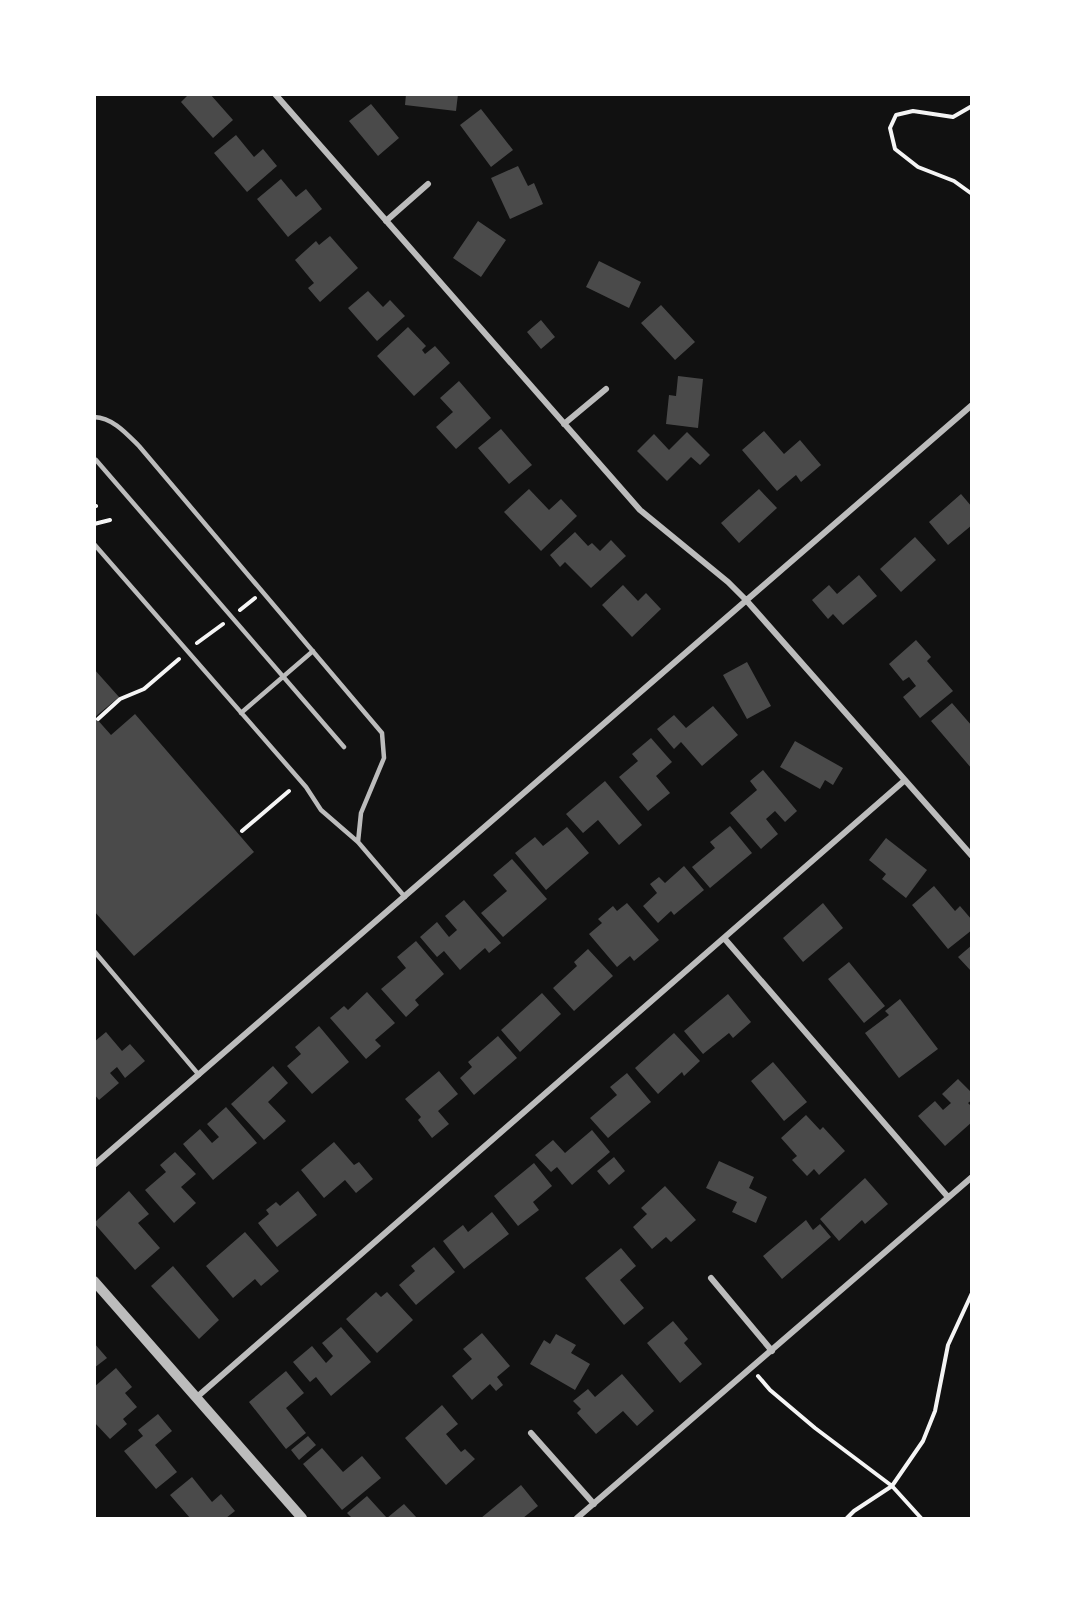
<svg xmlns="http://www.w3.org/2000/svg" width="1066" height="1613" font-family="'Public Sans',sans-serif">
  <rect width="100%" height="100%" fill="#111"/>
  <path fill="#4a4a4a" d="M189 94H210L233 120 213 138 181 102Z
    M406 94H458L456 111 405 105Z
    M371 104 399 138 378 156 349 121Z
    M481 109 513 150 491 167 460 125Z
    M236 135 254 157 263 149 277 166 247 192 214 153Z
    M518 166 528 186 534 183 543 204 510 219 491 178Z
    M281 179 296 197 306 189 322 209 288 237 257 199Z
    M478 221 506 240 481 277 453 258Z
    M330 236 358 268 320 302 308 288 314 283 295 260 316 241 319 245Z
    M599 261 641 282 629 308 586 287Z
    M368 291 383 307 390 300 405 316 377 341 348 308Z
    M661 305 695 342 675 360 641 323Z
    M541 320 555 337 541 349 527 332Z
    M408 327 426 346 422 350 425 354 435 346 450 363 414 396 377 356Z
    M678 376 703 379 698 428 666 424 669 395 676 396Z
    M459 381 491 418 456 449 436 427 453 412 440 398Z
    M501 429 532 465 509 484 478 448Z
    M764 431 784 454 800 440 821 465 801 482 796 475 777 491 742 450Z
    M687 432 710 455 700 465 691 457 667 481 637 451 654 434 669 450Z
    M529 489 549 510 561 499 577 516 541 551 504 512Z
    M759 489 777 508 739 543 721 523Z
    M961 494 972 507V525L948 545 929 522Z
    M575 532 588 546 592 543 600 551 611 540 626 556 591 588 565 562 560 567 550 555Z
    M915 537 936 560 901 592 880 569Z
    M859 575 877 596 843 625 833 614 828 619 812 600 829 585 837 594Z
    M623 585 638 601 646 593 661 609 632 637 602 605Z
    M916 640 931 657 927 661 953 691 920 718 903 697 916 686 909 677 903 681 889 664Z
    M747 662 771 706 747 719 723 675Z
    M94 669 119 697 95 717 111 735 135 714 254 852 134 956 94 911Z
    M952 703 972 726V769L931 721Z
    M713 706 738 735 702 766 681 742 674 749 657 729 674 715 686 728Z
    M651 738 672 762 656 776 670 793 648 811 619 777 638 761 632 754Z
    M795 741 843 768 833 785 825 780 820 789 780 767Z
    M763 770 797 811 785 822 775 811 766 819 778 834 761 849 730 813 757 790 750 781Z
    M605 781 642 825 619 845 598 820 583 833 566 814Z
    M730 826 752 853 710 888 692 867 715 848 710 842Z
    M567 827 589 853 546 890 515 853 535 837 543 846Z
    M886 838 927 870 906 898 882 879 886 874 869 860Z
    M512 859 547 899 503 937 481 913 507 891 493 875Z
    M684 866 704 890 674 915 671 911 658 923 643 906 657 893 650 884 659 877 665 883Z
    M934 886 955 911 960 906 972 920V930L948 949 912 905Z
    M464 900 501 943 489 953 485 948 460 970 444 951 437 957 420 937 437 922 449 937 457 930 445 916Z
    M627 903 659 940 634 961 630 956 617 967 589 934 602 923 598 919 613 906 617 911Z
    M823 903 843 928 803 962 783 938Z
    M416 941 444 974 415 1000 419 1005 406 1017 381 989 406 968 397 957Z
    M972 945V972L958 957Z
    M588 949 613 976 574 1011 553 988 577 966 574 962Z
    M849 962 885 1006 864 1023 828 979Z
    M367 992 395 1023 375 1040 381 1046 366 1059 330 1018 344 1006 348 1010Z
    M542 993 561 1014 520 1052 501 1030Z
    M728 994 751 1022 733 1038 729 1033 703 1054 684 1031Z
    M900 999 938 1049 899 1078 865 1033 889 1015 885 1011Z
    M319 1026 349 1062 312 1094 287 1066 301 1054 295 1047Z
    M106 1032 122 1051 130 1044 145 1061 125 1078 117 1067 110 1073 119 1083 99 1100 94 1094V1042Z
    M674 1033 700 1061 684 1076 682 1072 658 1094 635 1068Z
    M498 1036 517 1058 474 1095 460 1078 472 1067 468 1062Z
    M773 1062 807 1102 784 1121 751 1081Z
    M273 1066 288 1083 268 1102 286 1121 264 1140 231 1104Z
    M439 1071 458 1094 438 1111 449 1124 432 1138 418 1120 421 1117 405 1099Z
    M627 1073 651 1102 608 1138 590 1118 617 1095 610 1087Z
    M958 1079 972 1093V1100L968 1103 972 1107V1122L945 1146 918 1116 935 1101 943 1110 951 1103 942 1094Z
    M226 1107 257 1143 213 1180 183 1144 200 1129 212 1143 219 1137 207 1124Z
    M806 1115 820 1130 823 1127 845 1151 819 1175 814 1169 807 1176 792 1160 797 1156 781 1138Z
    M592 1130 610 1152 572 1185 557 1167 551 1172 535 1155 553 1140 565 1153Z
    M334 1142 354 1165 359 1162 373 1179 356 1193 345 1180 324 1198 301 1170Z
    M175 1152 196 1174 181 1187 196 1203 174 1223 145 1190 166 1172 160 1165Z
    M614 1157 625 1171 609 1185 597 1171Z
    M719 1161 754 1177 749 1188 767 1197 756 1223 732 1212 737 1202 706 1188Z
    M534 1163 552 1186 533 1202 539 1210 518 1226 494 1196Z
    M865 1178 888 1204 865 1224 862 1220 839 1241 820 1219Z
    M665 1186 696 1220 671 1242 666 1237 652 1249 633 1227 647 1214 641 1208Z
    M129 1191 149 1214 138 1223 160 1248 135 1270 94 1223Z
    M298 1191 317 1215 277 1247 258 1223 269 1214 266 1210 276 1202 280 1206Z
    M492 1212 509 1234 464 1269 443 1241 463 1225 468 1232Z
    M806 1220 813 1230 820 1224 831 1237 782 1279 763 1256Z
    M245 1232 279 1271 261 1286 255 1279 233 1298 206 1266Z
    M434 1247 455 1272 416 1305 399 1285 415 1271 411 1266Z
    M621 1248 636 1266 620 1280 644 1308 624 1325 585 1278Z
    M173 1266 219 1320 199 1339 151 1286Z
    M376 1292 381 1297 387 1292 413 1320 377 1353 346 1319Z
    M673 1321 688 1339 684 1343 702 1364 680 1383 647 1343Z
    M341 1327 371 1362 331 1396 316 1377 310 1382 293 1362 312 1346 326 1363 333 1356 322 1343Z
    M482 1333 510 1366 497 1377 503 1385 496 1391 490 1384 472 1400 452 1376 472 1359 463 1349Z
    M556 1334 576 1345 571 1353 590 1364 575 1390 530 1364 544 1340 550 1344Z
    M94 1343 107 1358 94 1368Z
    M116 1368 132 1387 125 1393 137 1407 123 1419 127 1424 110 1439 94 1422V1387Z
    M286 1371 304 1393 286 1408 306 1433 286 1449 249 1402Z
    M622 1374 654 1411 637 1426 623 1411 596 1434 577 1413 581 1409 573 1401 588 1389 595 1397Z
    M442 1405 458 1424 446 1434 461 1452 465 1449 475 1459 446 1485 405 1438Z
    M158 1414 172 1431 155 1445 177 1472 156 1489 124 1451 143 1436 138 1430Z
    M308 1436 316 1445 299 1460 291 1450Z
    M322 1448 343 1472 362 1456 381 1478 342 1510 303 1464Z
    M192 1477 212 1502 221 1494 235 1511 226 1518H190L170 1495Z
    M521 1485 538 1506 523 1518H481Z
    M367 1496 387 1518 404 1504 417 1518H352L347 1513Z"/>
  <g fill="none" stroke-linecap="round" stroke-linejoin="round">
    <path stroke="#f5f5f5" stroke-width="4" d="M972 106 953 117 913 111 896 115 890 128 895 149 918 167 954 181 972 194
      M94 507 96 506
      M94 524 110 520
      M240 610 255 598
      M197 643 223 624
      M98 719 120 699 144 689 179 659
      M242 831 289 791
      M758 1376 770 1390 815 1428 892 1486 921 1518
      M847 1518 854 1511 892 1486 923 1441 935 1411 948 1345 972 1293"/>
    <path stroke="#bcbcbc" stroke-width="4.5" d="M94 417C113 418 126 433 139 446L382 733 384 758 361 813 358 842
      M96 460 344 747
      M94 544 306 787 321 810 358 842 405 897
      M241 713 313 651
      M94 951 199 1075"/>
    <path stroke="#bcbcbc" stroke-width="6" d="M275 94 640 510 728 582 746 600 972 856
      M386 221 428 184
      M564 424 606 389
      M724 938 948 1197
      M94 1165 972 405
      M711 1278 772 1351
      M197 1397 905 780
      M531 1433 594 1504
      M577 1518 972 1177"/>
    <path stroke="#bcbcbc" stroke-width="10" d="M94 1281 302 1518"/>
  </g>
  <rect width="1066" height="1613" fill="none" stroke="#ffffff" stroke-width="192"/>
</svg>
